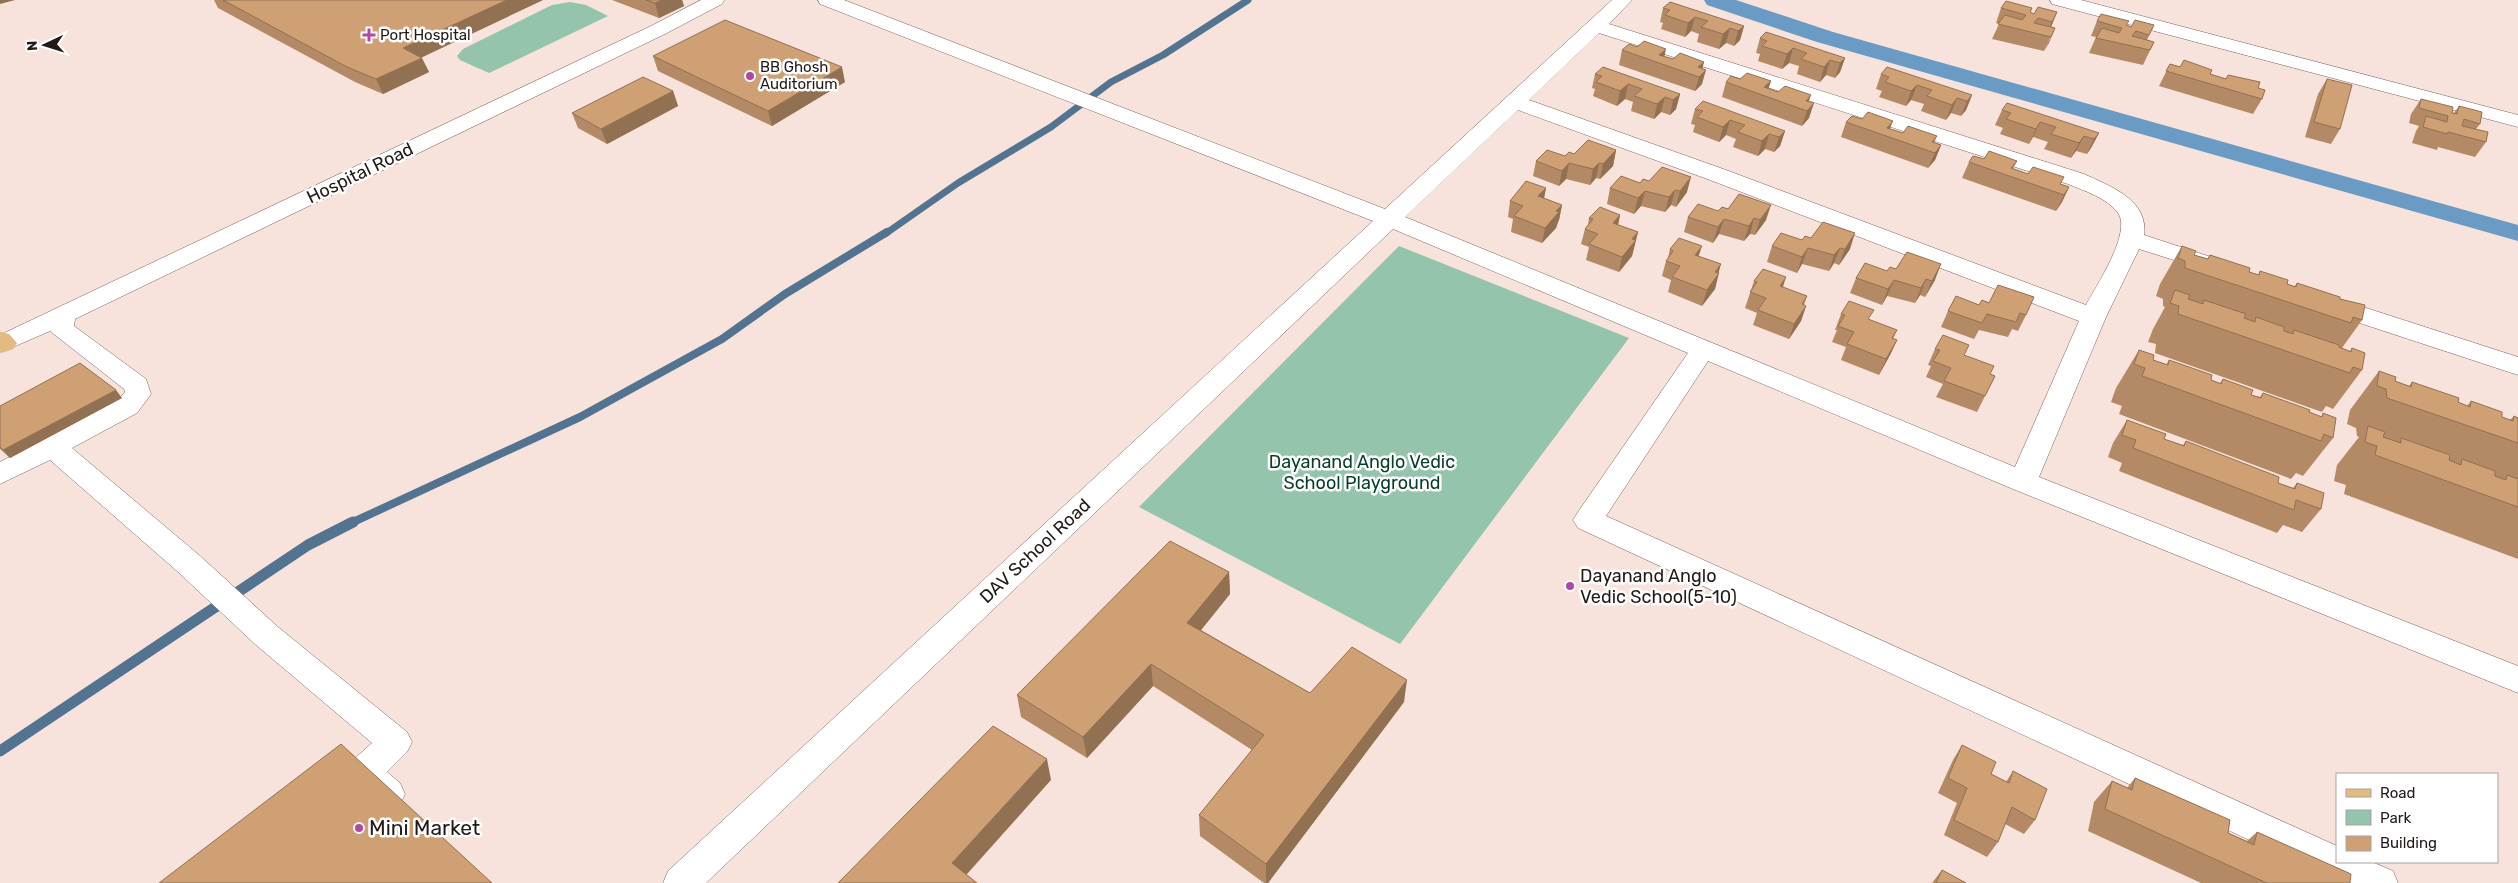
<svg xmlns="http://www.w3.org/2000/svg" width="2518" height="883" font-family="Rubik,sans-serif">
  <rect width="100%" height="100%" fill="#f7e3db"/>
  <path fill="#95c4ad" d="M570 2 586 5 608 16 489 73 460 60 457 56 463 49 552 5Z
    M1399 246 1629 338 1400 644 1139 507Z"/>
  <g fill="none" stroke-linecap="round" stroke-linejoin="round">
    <path stroke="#537490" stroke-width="7" d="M885 234 958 183 1051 127 1111 82 1163 55 1248 0"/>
    <path stroke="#537490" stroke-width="8" d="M351 523 580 417 722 339 785 294 887 232"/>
    <path stroke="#537490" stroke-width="11" d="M0 751 308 545 353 522"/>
    <path fill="#699bc4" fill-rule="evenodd" d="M1704 0H1736L1833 32 2518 225V241L1817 42 1707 5Z"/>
    <g stroke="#77665f" stroke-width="1">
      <path id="minor" d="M701 0H724L722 4 665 34 75 319 74 326 146 379 151 394 137 413 72 448 199 555 278 627 407 732 412 742 407 752 387 772 400 783 405 794 400 805 388 809C371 803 355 789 347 772L352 761 372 743 256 645 177 571 50 460 0 484V462L119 399 125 392 124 389 50 331 4 351 0 350V335L651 26Z
        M818 0H844L1385 209 1612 0H1632L1609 24 2084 174C2110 186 2149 200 2144 235L2220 260 2224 265 2220 270 2212 272 2139 249 2106 317 2039 477 2518 666V693L2013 489 1708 361 1606 516 2337 846V862H2372L2393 871 2398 883H2342L1578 528 1573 520 1578 512 1688 353 1393 229 706 883H663L668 871 1373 221 820 4ZM1599 33 2068 184C2085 191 2107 198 2118 213 2132 233 2096 286 2086 305L1726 170 1529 100ZM1518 110 1710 180 2079 321 2015 467 1405 217Z
        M2050 0H2081L2518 115V127L2052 4Z
        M2329 296 2518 357V375L2320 310 2317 304 2320 298Z"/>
    </g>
    <g stroke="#cecdcc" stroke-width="1">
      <path id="major" d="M0 332 9 334 17 343 13 349 0 353Z"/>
    </g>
    <use href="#minor" fill="#fff" fill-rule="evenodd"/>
    <use href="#major" fill="#e3bb80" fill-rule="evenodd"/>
  </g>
  <path fill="#b38a65" d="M214 0H543L421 57 429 72 383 94 355 82 218 8Z
    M612 0H682L684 6 659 18Z
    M1663 8 1744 26 1740 40 1734 46 1726 43 1719 49 1697 42 1699 34 1691 31 1685 37 1661 29 1663 23 1660 22Z
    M2001 8H2032L2030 13 2034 14 2057 12 2051 27 2055 28 2044 51 1992 39 1999 24 1996 23Z
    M2097 21 2131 27 2154 25 2147 40 2154 42 2143 65 2089 53 2096 37 2091 36Z
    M1760 38 1845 58 1840 72 1835 78 1826 75 1820 82 1797 74 1799 66 1789 63 1782 69 1758 61 1760 54 1756 53Z
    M1622 50 1664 57 1673 59 1704 62 1702 68V84L1695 91 1619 65Z
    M653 56 845 82 772 126 658 71Z
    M2170 64 2210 74 2258 88 2262 99 2253 114 2159 86Z
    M1595 74 1680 94 1676 109 1670 115 1661 112 1654 119 1631 111 1633 102 1625 99 1617 106 1593 96 1595 89 1592 88Z
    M1881 74 1972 95 1966 110 1961 116 1951 113 1946 120 1921 111 1924 104 1911 100 1906 106 1879 97 1882 91 1876 89Z
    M1740 79 1771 81 1768 89 1809 102V118L1802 126 1722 97 1726 82Z
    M2327 79 2340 129 2331 144 2305 137 2318 94Z
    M673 91 678 106 607 144 578 128 572 113Z
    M2421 99 2454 113 2459 106 2480 124 2476 129 2486 142 2475 157 2438 147 2437 150 2412 143 2416 131 2419 126 2409 123 2411 114Z
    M1695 109 1785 131 1780 146 1774 152 1765 149 1758 156 1733 147 1736 139 1726 135 1719 142 1693 132 1695 125 1691 124Z
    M2002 110 2099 133 2091 148 2087 154 2076 151 2071 158 2044 149 2048 142 2033 137 2029 144 2000 134 2003 128 1995 125Z
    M1846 122 1890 129 1903 133 1937 136 1934 143 1941 145 1935 160 1928 168 1841 137Z
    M1616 150 1613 166 1600 179 1596 178 1590 185 1566 179 1559 186 1533 176 1536 161 1574 154Z
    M1984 159 2017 161 2013 169 2028 174 2064 177 2060 184 2069 187 2062 202 2056 211 1962 178 1969 162Z
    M1640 183 1687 192 1676 207 1671 205 1665 212 1641 206 1634 214 1607 204 1610 188Z
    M1546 188 1544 198 1562 205 1559 220 1558 222 1556 228 1542 243 1511 232 1513 219 1508 217 1510 201Z
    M1728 209 1766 220 1755 235 1750 234 1744 241 1719 234 1713 243 1684 232 1688 217Z
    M1620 215 1618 225 1638 232 1632 256 1619 272 1586 260 1589 247 1581 244 1585 229 1588 225 1589 218Z
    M1802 240 1850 249 1839 265 1834 263 1829 271 1802 264 1797 273 1767 262 1772 246Z
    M2182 246 2194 255 2207 259 2210 255 2249 272 2258 275 2260 271 2287 284 2294 287 2297 283 2340 299 2362 320 2342 348 2350 351 2352 348 2362 370 2333 409 2326 406 2322 412 2155 353 2156 344 2148 342 2153 329 2165 307 2163 306V299L2156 296 2160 284Z
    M1670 249 1699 256 1718 273 1715 289 1702 306 1668 292 1671 280 1662 276 1666 261 1668 258Z
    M1887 271 1935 280 1925 297 1920 295 1915 303 1887 296 1882 305 1850 293 1856 278Z
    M1754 281 1783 288 1807 296 1804 305 1806 306 1801 321 1789 339 1753 325 1757 313 1745 308Z
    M1982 300 2026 315 2018 331 2012 329 2008 337 1979 330 1974 339 1941 327 1948 311 1979 305Z
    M1841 314 1870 320 1897 330 1893 339 1897 340 1890 355 1879 375 1841 360 1846 347 1832 342 1837 330H1835Z
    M1935 349 1964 355 1990 374 1995 376 1977 412 1936 397 1943 384 1926 377 1931 366 1928 365Z
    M2139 350 2153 360 2166 365 2169 360 2211 380 2220 383 2223 379 2251 395 2260 397 2263 393 2321 417 2323 413 2333 438 2303 476 2296 473 2291 479 2119 414 2122 406 2111 402 2116 388Z
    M2379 371 2395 381 2409 386 2412 382 2467 406 2471 401 2502 417 2510 420 2514 416 2518 418V559L2344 494 2346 485 2334 481 2337 465 2359 437 2357 436 2356 428 2347 424 2350 410Z
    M122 398 10 458 0 449V406Z
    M2127 420 2164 439 2183 445 2186 441 2278 483 2293 488 2297 483 2321 509 2302 532 2283 525 2277 533 2119 471 2122 463 2108 457 2113 443Z
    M1229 572 1230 594 1201 630 1310 693 1404 702 1268 883H1264L1200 836 1199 815 1252 750 1153 686 1087 758 1021 717 1017 695Z
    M1962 745 1991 774 2006 782 2013 771 2035 820 2024 834 2005 824 1998 842 1987 857 1944 835 1957 803 1938 793 1953 760Z
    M2135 778 2228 833 2247 841 2257 832 2350 883H2201L2088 831 2094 802 2112 781 2127 788Z
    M1942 870 1966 883H1932Z"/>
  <path fill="#927052" d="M0 0H15L0 4Z
    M507 0H543L410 63 403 48Z
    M662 0H682L684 6 659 18 655 3Z
    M2057 12 2051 27 2045 36Z
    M1695 17 1691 31 1685 37 1688 23Z
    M1744 26 1740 40 1734 46 1738 31Z
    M1730 28 1726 43 1719 49 1723 34Z
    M2055 28 2049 43 2044 51 2051 37Z
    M1793 48 1789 63 1782 69 1787 54Z
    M1666 49 1663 63 1659 55Z
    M422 58 429 72 383 94 376 79Z
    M1845 58 1840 72 1835 78 1840 63Z
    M1830 60 1826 75 1820 82 1824 67Z
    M1704 62 1701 74 1706 70 1702 84 1695 91 1699 77 1698 67Z
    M842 67 845 82 772 126 768 111Z
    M1771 81 1766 96 1764 87Z
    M1628 84 1625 99 1617 106 1620 91Z
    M1917 85 1911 100 1906 106 1911 91Z
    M673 91 678 106 607 144 601 129Z
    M1680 94 1676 109 1670 115 1673 100Z
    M1811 95 1806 110V101Z
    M1972 95 1966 110 1961 116 1967 101Z
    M1665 97 1661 112 1654 119 1657 104Z
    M1957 98 1951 113 1946 120 1952 105Z
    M1814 103 1809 118 1802 126 1807 111Z
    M1730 120 1726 135 1719 142 1723 127Z
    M1893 121 1887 136V128Z
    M2040 122 2033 137 2029 144 2036 129Z
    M1785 131 1780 146 1774 152 1779 137Z
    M2099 133 2091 148 2087 154 2094 139Z
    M1769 134 1765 149 1758 156 1762 141Z
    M2084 136 2076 151 2071 158 2079 143Z
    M1941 145 1935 160 1928 168 1935 153Z
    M1616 150 1613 166 1600 179 1603 164Z
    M1569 163 1566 179 1559 186 1562 171Z
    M1599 163 1596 178 1590 185 1593 169Z
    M1691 177 1687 192 1676 207 1680 191Z
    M2069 187 2062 202 2056 211 2064 195Z
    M1546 188 1543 203 1538 196Z
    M1675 190 1671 205 1665 212 1669 197Z
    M1645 191 1641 206 1634 214 1638 198Z
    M1562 205 1559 220 1558 222 1556 228 1542 243 1545 228 1556 211Z
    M1771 205 1766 220 1755 235 1760 220Z
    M1620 215 1617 230 1613 223Z
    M1754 218 1750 234 1744 241 1749 226Z
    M1724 219 1719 234 1713 243 1718 227Z
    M1638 232 1632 256 1619 272 1622 257 1632 239Z
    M1855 233 1850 249 1839 265 1845 249Z
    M1702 246 1697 261 1695 255Z
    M1808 248 1802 264 1797 273 1802 257Z
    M1840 248 1834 263 1829 271 1834 255Z
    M1721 264 1718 275 1719 273 1715 289 1702 306 1707 290 1715 272Z
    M1941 264 1935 280 1925 297 1932 281Z
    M1786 277 1781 293 1780 286Z
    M1926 279 1920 295 1915 303 1921 288Z
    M1894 280 1887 296 1882 305 1888 289Z
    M1806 306 1801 321 1789 339 1794 324Z
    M1897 340 1890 355 1879 375 1886 359Z
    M116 390 122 398 10 458 3 450Z
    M1229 572 1230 594 1189 645 1187 623Z
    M1151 664 1153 686 1087 758 1083 737Z
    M1407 680 1404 702 1268 883H1266V864Z
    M1047 759 1051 780 959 883 952 863Z"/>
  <path fill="#d0a075" stroke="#927052" d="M223 0H507L403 48 422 58 376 79 347 67Z
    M646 0H662L655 3Z
    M2006 1 2032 8 2030 12 2034 14 2038 7 2057 12 2052 22 2038 18 2034 23 2055 28 2051 37 1998 24 2005 15 2022 20 2026 15 2001 8Z
    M1670 2 1744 26 1738 31 1730 28 1723 34 1701 27 1708 21 1695 17 1688 23 1665 15 1670 10 1663 8Z
    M2101 14 2129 21 2126 25 2131 27 2135 20 2154 25 2149 35 2136 31 2132 36 2154 42 2150 50 2096 38 2102 28 2119 33 2122 28 2097 21Z
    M725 20 842 67 768 111 653 56Z
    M1766 32 1845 58 1840 63 1830 60 1824 67 1801 59 1807 53 1793 48 1787 54 1762 46 1767 41 1760 38Z
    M1644 41 1666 49 1659 55 1673 59 1680 53 1704 62 1698 67 1706 70 1699 77 1622 50 1629 44 1637 47Z
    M2184 60 2212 70 2210 74 2226 79 2228 75 2260 82 2258 88 2265 90 2262 99 2166 71 2170 64 2180 67Z
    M1603 67 1680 94 1673 100 1665 97 1657 104 1634 96 1642 89 1628 84 1620 91 1596 82 1602 76 1595 74Z
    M1887 67 1972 95 1967 101 1957 98 1952 105 1927 96 1932 90 1917 85 1911 91 1885 82 1889 77 1881 74Z
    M1747 73 1771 81 1764 87 1778 92 1785 86 1811 95 1806 101 1814 103 1807 111 1726 82 1731 76 1740 79Z
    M643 77 673 91 601 129 572 113Z
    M2327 79 2352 85 2340 129 2314 122Z
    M2421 99 2453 107 2452 113 2457 114 2459 106 2482 112 2480 124 2464 119 2462 126 2488 132 2486 142 2448 132 2447 134 2423 127 2426 116 2447 122 2448 116 2419 108Z
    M1703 101 1785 131 1779 137 1769 134 1762 141 1738 132 1745 125 1730 120 1723 127 1697 117 1703 111 1695 109Z
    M2007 103 2099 133 2094 139 2084 136 2079 143 2051 134 2056 127 2040 122 2036 129 2006 119 2011 113 2002 110Z
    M1868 112 1893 121 1887 128 1903 133 1908 126 1937 136 1932 142 1941 145 1935 153 1846 122 1852 116 1862 119Z
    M1588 140 1616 150 1603 164 1599 163 1593 169 1569 163 1562 171 1536 161 1547 150 1565 156 1569 152 1574 154Z
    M1989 151 2017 161 2011 168 2028 174 2033 167 2064 177 2060 184 2069 187 2064 195 1969 162 1973 156 1984 159Z
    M1662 167 1691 177 1680 191 1675 190 1669 197 1645 191 1638 198 1610 188 1621 176 1640 183 1643 179 1649 181Z
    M1526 181 1546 188 1538 196 1562 205 1556 211 1559 212 1545 228 1514 216 1523 206 1510 201Z
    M1739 194 1771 205 1760 220 1754 218 1749 226 1724 219 1718 227 1688 217 1698 204 1718 211 1722 207 1728 209Z
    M1600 207 1620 215 1613 223 1638 232 1632 239 1636 240 1622 257 1589 244 1598 234 1585 229 1593 219 1589 218Z
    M1823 222 1855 233 1845 249 1840 248 1834 255 1808 248 1802 257 1772 246 1781 233 1802 240 1805 236 1811 238Z
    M1679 238 1702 246 1695 255 1721 264 1715 272 1719 273 1707 290 1672 277 1680 266 1666 261 1673 251 1670 249Z
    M2182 246 2196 251 2194 255 2208 259 2210 255 2250 268 2249 272 2259 275 2260 271 2288 280 2287 284 2296 287 2297 283 2340 297V299L2365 305 2362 320 2353 317 2351 323 2185 268V261L2178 258Z
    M1907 252 1941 264 1932 281 1926 279 1921 288 1894 280 1888 289 1856 278 1865 263 1887 271 1890 267 1896 269Z
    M1763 269 1786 277 1780 286 1807 296 1802 304 1806 306 1794 324 1758 310 1766 298 1750 292 1757 282 1754 281Z
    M1998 285 2034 297 2026 315 2020 313 2016 322 1987 314 1982 323 1948 311 1956 296 1979 305 1982 300 1989 303Z
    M2175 290 2190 295 2188 299 2203 304 2204 300 2246 314 2244 318 2255 322 2256 317 2284 327V331L2293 334 2294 330 2339 345V347L2351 352 2352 348 2365 353 2362 370 2353 367 2350 373 2178 314 2179 306 2170 303Z
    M1849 301 1874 310 1868 319 1897 330 1892 338 1897 340 1886 359 1847 344 1854 332 1838 326 1845 315 1841 314Z
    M1943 335 1969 345 1964 355 1994 366 1990 374 1995 376 1985 396 1944 381 1951 368 1933 361 1940 350 1935 349Z
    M2139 350 2154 355 2153 360 2168 365 2169 360 2212 375 2211 380 2221 384 2223 379 2253 390 2251 395 2261 398 2263 393 2310 410 2309 412 2322 417 2323 413 2336 418 2333 438 2324 434 2321 441 2142 376 2145 368 2134 364Z
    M80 363 116 390 3 450 0 447V406Z
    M2379 371 2396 377 2395 381 2411 387 2412 382 2459 398 2458 402 2470 407 2471 401 2502 412V417L2513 421 2514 416 2518 418V443L2387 398 2386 389 2377 386Z
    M2127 420 2166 434 2164 439 2184 446 2186 441 2279 477 2278 483 2295 489 2297 483 2324 493 2321 509 2296 500 2294 510 2133 448 2136 440 2122 435Z
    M2368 426 2385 432 2383 437 2401 443V438L2450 455 2449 460 2461 465 2462 459 2495 471V476L2506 480 2507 475 2518 479V507L2375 455 2377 446 2365 442Z
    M1170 541 1229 572 1187 623 1310 693 1352 647 1407 680 1266 864 1199 815 1264 735 1151 664 1083 737 1017 695Z
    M993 726 1047 759 952 863 977 883H838Z
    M341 744 492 883H159Z
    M1962 745 1996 762 1991 774 2009 783 2013 771 2047 789 2035 820 2012 807 1998 842 1954 820 1967 788 1948 778Z
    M2135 778 2230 820 2228 833 2254 845 2257 832 2351 874 2350 883H2267L2105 809 2112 781 2132 790Z
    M1942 870 1966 883H1936Z"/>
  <g fill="#b545a2" stroke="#fff" stroke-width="2">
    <path d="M366.5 27.5h5v5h5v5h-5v5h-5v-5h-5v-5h5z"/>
    <circle cx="750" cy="76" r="5"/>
    <circle cx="1570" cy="586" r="5"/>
    <circle cx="359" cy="828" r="5"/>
  </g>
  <g text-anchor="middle" stroke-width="5" stroke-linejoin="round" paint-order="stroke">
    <g font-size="15" fill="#211a17" stroke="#fff" text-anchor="start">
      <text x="380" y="40">Port Hospital</text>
      <text x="760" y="72">BB Ghosh<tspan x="760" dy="17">Auditorium</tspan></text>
    </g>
    <g font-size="18" fill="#211a17" stroke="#fff">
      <text transform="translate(360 173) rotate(-26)" y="6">Hospital Road</text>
      <text transform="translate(1035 551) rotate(-43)" y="6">DAV School Road</text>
    </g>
    <g font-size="18" fill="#053e29" stroke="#fff">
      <text x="1362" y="468">Dayanand Anglo Vedic<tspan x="1362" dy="21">School Playground</tspan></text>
    </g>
    <g font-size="18" fill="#211a17" stroke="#fff" text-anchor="start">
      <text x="1580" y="582">Dayanand Anglo<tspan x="1580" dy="21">Vedic School(5-10)</tspan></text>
    </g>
    <g font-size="21" fill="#211a17" stroke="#fff" text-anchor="start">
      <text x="369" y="835">Mini Market</text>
    </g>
  </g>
  <rect x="2336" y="773" width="162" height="90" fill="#ffffff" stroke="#a6a3a2"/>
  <rect x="2346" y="789" width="25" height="8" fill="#e3bb80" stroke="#a6a3a2"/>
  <text x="2380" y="798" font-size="15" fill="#211a17">Road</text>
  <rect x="2346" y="810" width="25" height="15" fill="#95c4ad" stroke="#a6a3a2"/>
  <text x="2380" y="823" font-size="15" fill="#211a17">Park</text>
  <rect x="2346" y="836" width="25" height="15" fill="#d0a075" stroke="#a6a3a2"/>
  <text x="2380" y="848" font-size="15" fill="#211a17">Building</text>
  <g transform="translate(45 45) rotate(266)" stroke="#ffffff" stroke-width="4" paint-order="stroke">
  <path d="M0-4L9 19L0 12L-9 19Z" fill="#211a17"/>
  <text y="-8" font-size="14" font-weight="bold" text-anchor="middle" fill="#211a17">N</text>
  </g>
</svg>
